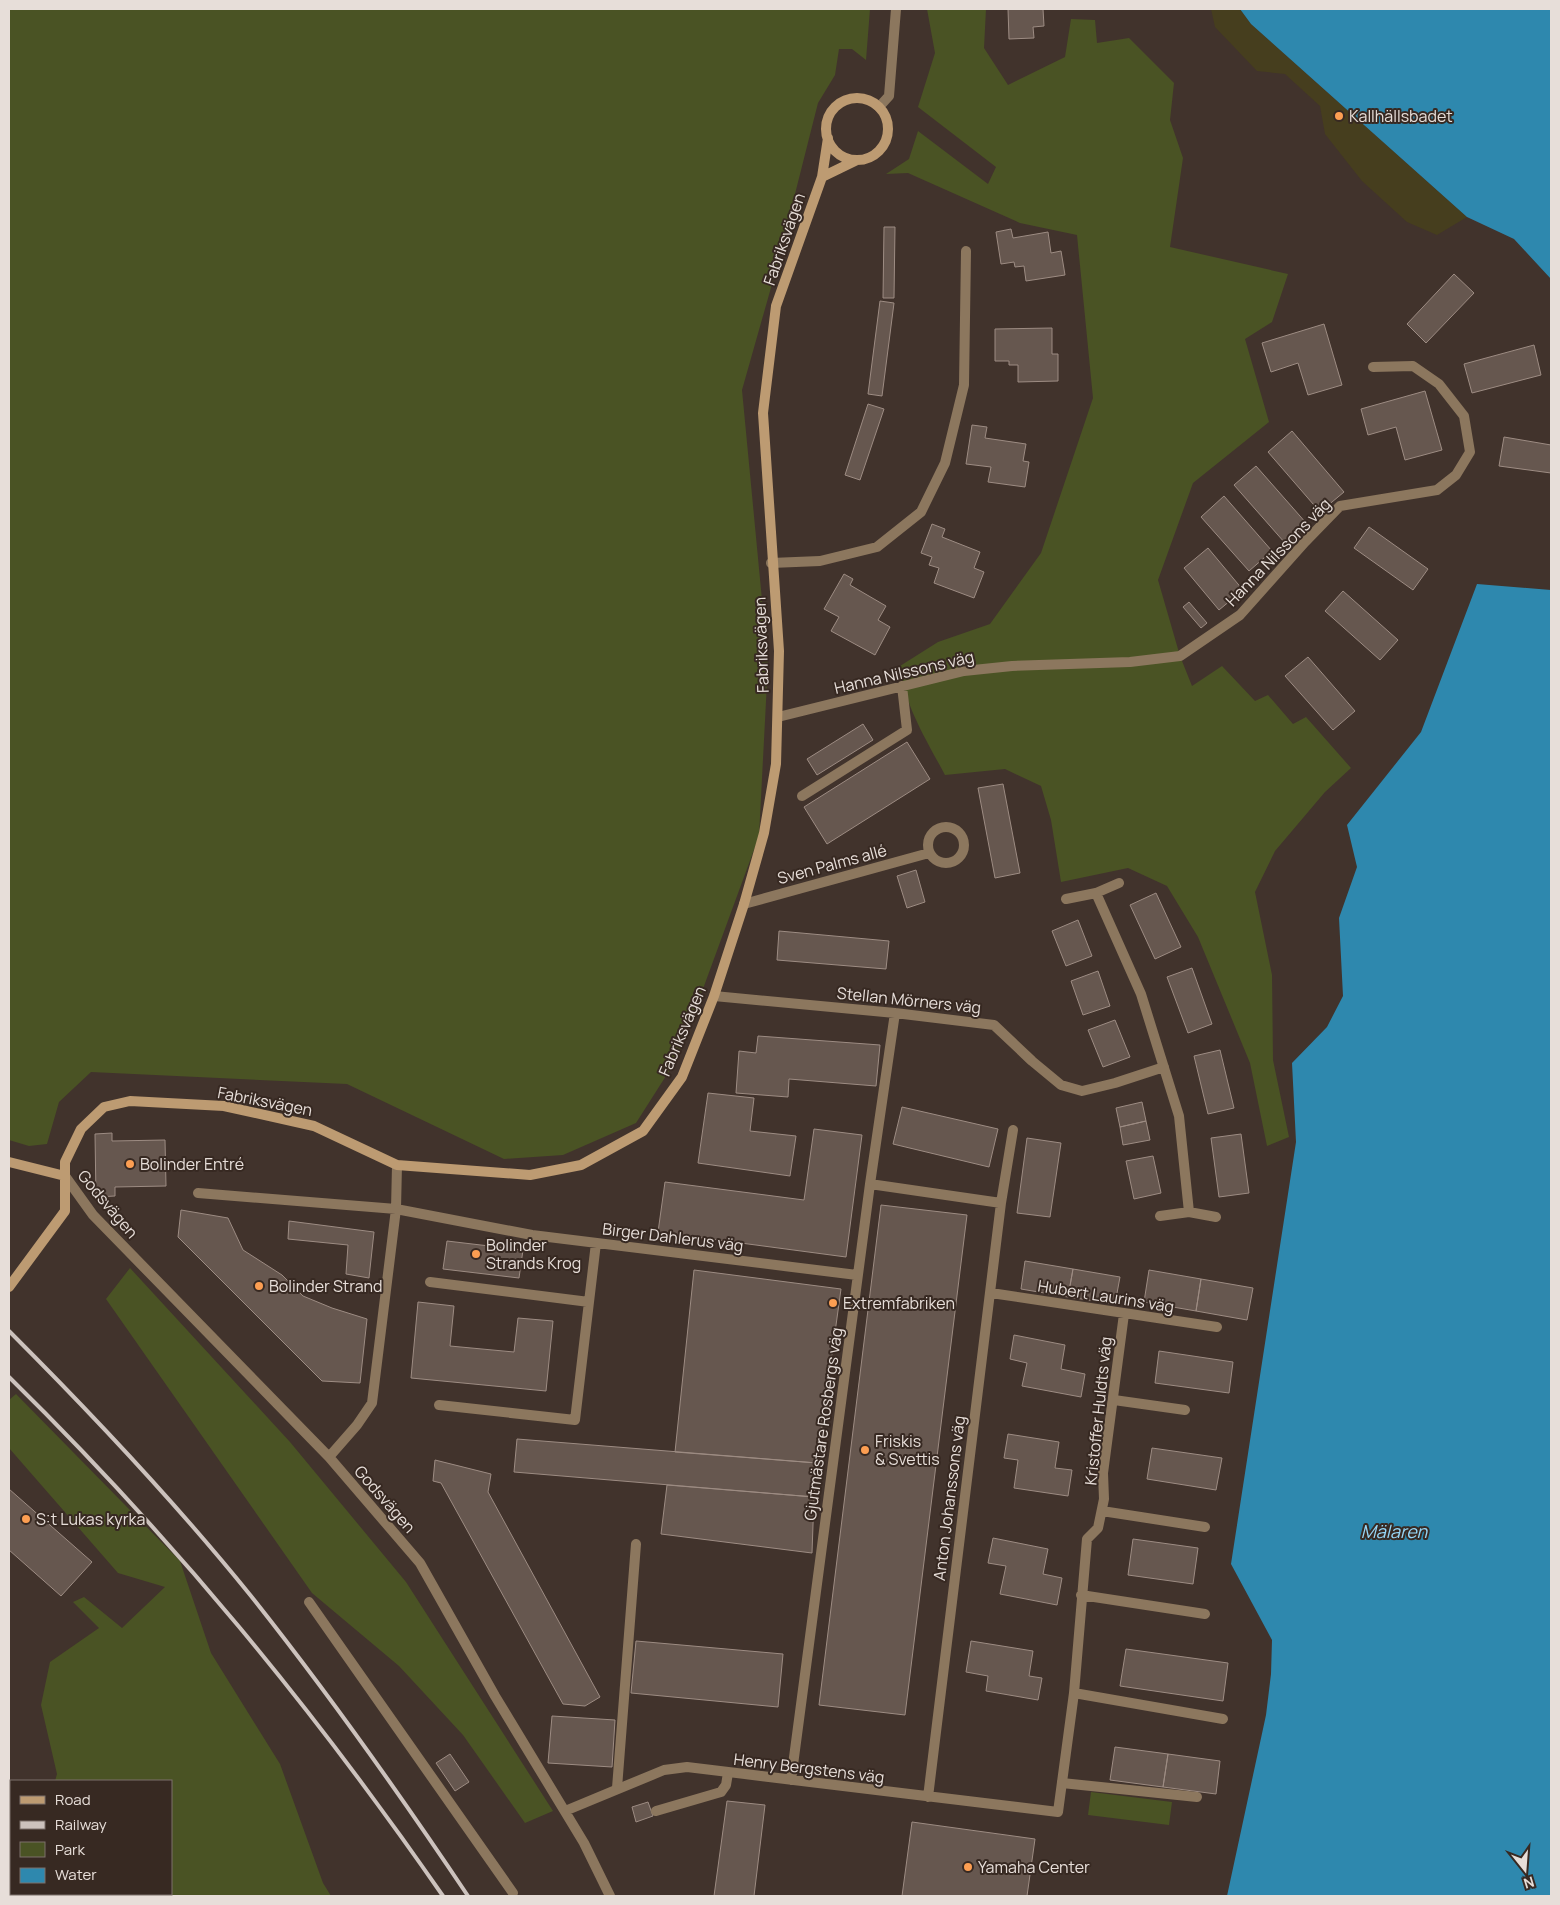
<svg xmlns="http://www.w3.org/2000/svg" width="1560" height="1905" font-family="Manrope,sans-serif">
  <rect width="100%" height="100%" fill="#41332c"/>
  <path fill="#4a5324" d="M9 9H870L866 60 852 49H839L835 75 818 103 774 277 742 390 768 663 759 836 678 1057 636 1123 563 1155 504 1159 347 1084 91 1072 59 1102 47 1144 29 1146 9 1140Z
    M927 9H986L984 48 1008 85 1065 57 1071 19 1095 20 1097 43 1129 38 1174 83 1170 120 1183 158 1170 247 1288 274 1272 322 1245 339 1269 422 1193 483 1158 580 1180 656 1192 686 1222 666 1255 701 1268 695 1293 724 1306 717 1351 768 1325 792 1275 851 1255 892 1272 975 1273 1060 1289 1137 1267 1146 1250 1063 1198 937 1167 886 1128 868 1061 882 1051 820 1041 786 1005 769 945 775C927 741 904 705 900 666L938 642 990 624 1041 553 1093 398 1077 235 1020 223 908 173 886 174 909 159 918 131 988 184 996 167 918 107 935 53Z
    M130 1268 290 1442 406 1582 553 1811 525 1823 463 1735 399 1666 312 1593 106 1299Z
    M16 1394 180 1561 211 1653 280 1764 323 1883 331 1896H40L38 1894H171V1781H55L57 1774 41 1705 50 1662 99 1628 73 1602 84 1597 122 1628 165 1587 118 1573 9 1448V1400Z
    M1091 1792 1172 1802 1169 1825 1088 1815Z"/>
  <path fill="#463e1e" d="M1211 9H1240L1251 24 1467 217 1437 235 1407 222 1362 181 1325 134 1320 106 1285 74 1257 71 1215 27Z"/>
  <path fill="#2e88ae" d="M1240 9H1551V279L1514 239 1467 217 1251 24Z
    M1477 584 1551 590V1896H1227L1266 1715 1271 1674 1272 1640 1231 1564 1296 1142 1292 1063 1327 1027 1343 996 1339 918 1357 867 1347 825 1421 732Z"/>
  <path fill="#66574f" stroke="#9d8c83" d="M1008 9H1043L1044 26 1033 27 1034 38 1009 39Z
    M884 227H895L894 298H883Z
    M1011 229 1013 238 1048 232 1051 253 1061 251 1065 275 1026 281 1024 266 1015 267 1014 262 1001 264 996 232Z
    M1454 274 1474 293 1426 343 1407 324Z
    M880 301 894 303 882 396 868 394Z
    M1324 324 1342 385 1308 395 1298 363 1271 372 1262 343Z
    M1052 328V354H1058V381L1018 382V365H1009V361H995V329Z
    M1534 345 1541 375 1472 393 1464 364Z
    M1425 391 1442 450 1405 460 1396 427 1368 435 1361 409Z
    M868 404 884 409 860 480 845 475Z
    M972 425 987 427 985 438 1026 444 1023 461 1029 462 1025 487 988 482 991 467 966 464Z
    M1292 431 1344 492 1320 512 1268 452Z
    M1504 437 1551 445V473L1499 466Z
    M1256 466 1307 524 1285 543 1234 485Z
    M1224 496 1272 551 1249 571 1201 517Z
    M932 524 945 529 942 537 980 552 974 568 984 572 974 598 934 583 939 568 929 565 932 557 921 553Z
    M1369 527 1428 569 1413 590 1354 548Z
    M1208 548 1243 590 1219 610 1184 568Z
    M844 574 853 579 850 585 886 606 878 620 890 627 875 655 831 631 839 617 824 609Z
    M1343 591 1398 640 1380 660 1325 611Z
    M1189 602 1207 623 1201 628 1183 607Z
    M1308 657 1355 711 1333 730 1285 676Z
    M863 724 873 740 817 775 807 759Z
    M907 742 930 779 827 844 804 807Z
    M1003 784 1020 873 995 878 978 788Z
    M916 870 925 902 907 908 897 876Z
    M1156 893 1181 947 1155 959 1130 905Z
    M1078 920 1092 956 1066 966 1052 931Z
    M779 931 889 941 886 969 777 960Z
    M1192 968 1212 1024 1188 1033 1167 977Z
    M1098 971 1110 1006 1083 1015 1071 981Z
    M1115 1020 1130 1057 1103 1067 1088 1030Z
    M758 1036 880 1045 876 1086 789 1079 788 1097 736 1093 739 1051 756 1053Z
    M1220 1050 1234 1108 1208 1114 1194 1056Z
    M708 1093 754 1098 750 1131 796 1136 790 1176 698 1163Z
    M1142 1102 1146 1121 1120 1127 1116 1108Z
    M902 1107 998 1129 989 1167 893 1144Z
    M1146 1121 1150 1140 1123 1145 1120 1127Z
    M814 1129 862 1135 846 1257 658 1232 665 1182 804 1200Z
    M112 1133V1141L165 1140 166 1186 115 1187V1196L96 1197 95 1134Z
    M1241 1134 1249 1193 1219 1197 1211 1138Z
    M1027 1138 1061 1143 1050 1217 1017 1213Z
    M1153 1156 1161 1193 1134 1199 1126 1161Z
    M881 1205 967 1215 905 1715 819 1705Z
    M181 1210 228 1218 243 1250 282 1275 303 1296 332 1308 367 1319 360 1383 322 1381 178 1237Z
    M289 1221 374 1232 369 1278 346 1274 348 1245 288 1239Z
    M447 1241 523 1250 519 1278 443 1269Z
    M1025 1261 1073 1269 1068 1297 1021 1289Z
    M1073 1269 1120 1277 1115 1304 1068 1297Z
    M694 1270 841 1289 817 1463 675 1452Z
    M1149 1270 1201 1279 1196 1311 1144 1302Z
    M1201 1279 1253 1288 1247 1320 1196 1311Z
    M418 1302 454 1306 450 1346 514 1352 518 1318 553 1321 546 1391 411 1378Z
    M1014 1335 1065 1345 1061 1369 1085 1374 1081 1397 1022 1386 1027 1363 1010 1359Z
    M1159 1351 1233 1362 1229 1393 1155 1383Z
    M1008 1434 1059 1442 1055 1468 1072 1470 1068 1496 1014 1488 1018 1460 1004 1458Z
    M517 1439 817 1463 814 1497 514 1472Z
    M1152 1448 1222 1458 1216 1490 1147 1479Z
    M435 1460 491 1474 488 1492 600 1697 585 1706 563 1704 441 1483 433 1481Z
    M667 1485 814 1497 812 1553 661 1534Z
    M9 1489 92 1562 61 1596 9 1550Z
    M993 1538 1048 1549 1043 1574 1062 1578 1057 1605 1000 1594 1006 1566 988 1563Z
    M1133 1539 1198 1548 1193 1584 1128 1575Z
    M636 1641 783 1654 778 1707 631 1693Z
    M971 1641 1033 1651 1029 1676 1042 1678 1038 1700 986 1691 988 1676 966 1672Z
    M1126 1649 1228 1663 1223 1701 1120 1686Z
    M552 1716 615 1720 612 1767 548 1763Z
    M1115 1747 1168 1754 1163 1787 1110 1780Z
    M450 1754 469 1782 455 1791 436 1763Z
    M1168 1754 1220 1761 1216 1794 1163 1787Z
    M727 1801 765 1805 754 1896H714Z
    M648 1802 653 1816 636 1822 632 1807Z
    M912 1822 1035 1839 1027 1896H902Z"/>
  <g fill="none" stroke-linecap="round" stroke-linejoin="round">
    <path stroke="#8c775e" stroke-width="10" d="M879 107 889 96 896 9
      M1114 1400 1185 1410
      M309 1602 513 1893
      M1062 1783 1197 1797
      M617 1788 636 1544
      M656 1811 721 1792 726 1785 728 1773"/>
    <path stroke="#8c775e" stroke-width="10" d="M771 563 820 561 877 547 921 512 945 463 964 385 966 251
      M778 717 964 671 1012 666 1130 662 1180 656 1240 615 1305 542 1340 506 1437 490 1456 475 1470 452 1464 416 1439 384 1413 366 1373 367
      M802 796 907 730 902 686
      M928 845a18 18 0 1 1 36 0a18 18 0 1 1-36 0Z
      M1096 893 1141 994 1179 1116 1189 1212
      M1066 899 1096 893 1119 883
      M744 904 929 853
      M714 996 895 1013 994 1025 1032 1061 1061 1085 1082 1091 1115 1083 1164 1067
      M397 1165 396 1209 532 1235 857 1275
      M65 1176 93 1215 329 1457 420 1563 495 1696 584 1843 610 1896
      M870 1184 1001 1203
      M198 1193 396 1209 372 1403 357 1425 329 1457
      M1160 1216 1189 1212 1216 1217
      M430 1282 589 1302
      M991 1293 1217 1327
      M439 1405 575 1420 596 1243
      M1102 1511 1205 1527
      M1081 1595 1205 1614
      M1074 1693 1223 1719
      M791 1780 870 1184 895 1013
      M928 1797 1001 1203 1013 1130
      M565 1811 664 1770 687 1767 1058 1812 1074 1693 1087 1539 1098 1528 1104 1499 1103 1473 1124 1314"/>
    <path stroke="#bd9b72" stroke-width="10" d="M826 129a31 31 0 1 1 62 0a31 31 0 1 1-62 0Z
      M822 177 857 160
      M9 1162 65 1176
      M9 1287 65 1211V1162L81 1129 104 1107 130 1101 224 1106 314 1126 397 1165 530 1175 581 1165 643 1131 682 1077 714 996 744 904 764 833 776 764 779 651 763 413 776 306 822 177 828 138"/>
    <path stroke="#ccc2bd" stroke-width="4" d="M9 1331C93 1415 176 1503 251 1596 328 1693 399 1793 468 1896
      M9 1377C173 1538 312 1707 443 1896"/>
  </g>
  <g fill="#fc9e52" stroke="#372922" stroke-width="2">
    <circle cx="1339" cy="116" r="5"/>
    <circle cx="130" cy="1164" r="5"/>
    <circle cx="476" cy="1254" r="5"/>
    <circle cx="259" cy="1286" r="5"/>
    <circle cx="833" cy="1303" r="5"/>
    <circle cx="865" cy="1450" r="5"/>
    <circle cx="26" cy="1519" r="5"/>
    <circle cx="968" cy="1867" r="5"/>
  </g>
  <g text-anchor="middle" stroke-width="4" stroke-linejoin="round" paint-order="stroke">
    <g font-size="16" fill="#e7ded9" stroke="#372922" text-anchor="start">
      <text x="1349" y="122">Kallhällsbadet</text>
      <text x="140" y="1170">Bolinder Entré</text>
      <text x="486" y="1251">Bolinder<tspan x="486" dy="18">Strands Krog</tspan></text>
      <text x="269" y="1292">Bolinder Strand</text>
      <text x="843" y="1309">Extremfabriken</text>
      <text x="875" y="1447">Friskis<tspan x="875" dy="18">&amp; Svettis</tspan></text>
      <text x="36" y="1525">S:t Lukas kyrka</text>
      <text x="978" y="1873">Yamaha Center</text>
    </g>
    <g font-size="16" fill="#e7ded9" stroke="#372922">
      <text transform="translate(784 239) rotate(-71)" y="6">Fabriksvägen</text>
      <text transform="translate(1278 552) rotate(-46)" y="6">Hanna Nilssons väg</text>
      <text transform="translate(761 645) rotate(-92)" y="6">Fabriksvägen</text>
      <text transform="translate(904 672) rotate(-13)" y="6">Hanna Nilssons väg</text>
      <text transform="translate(832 864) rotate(-15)" y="6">Sven Palms allé</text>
      <text transform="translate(909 1000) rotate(6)" y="6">Stellan Mörners väg</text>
      <text transform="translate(682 1031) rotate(-67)" y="6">Fabriksvägen</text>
      <text transform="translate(265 1101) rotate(11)" y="6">Fabriksvägen</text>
      <text transform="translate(108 1204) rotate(50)" y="6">Godsvägen</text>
      <text transform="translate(673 1237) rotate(7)" y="6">Birger Dahlerus väg</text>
      <text transform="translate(1106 1296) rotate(9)" y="6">Hubert Laurins väg</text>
      <text transform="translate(1098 1411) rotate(-84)" y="6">Kristoffer Huldts väg</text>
      <text transform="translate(823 1424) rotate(-82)" y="6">Gjutmästare Rosbergs väg</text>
      <text transform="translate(949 1498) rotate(-83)" y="6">Anton Johanssons väg</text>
      <text transform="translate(385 1499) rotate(49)" y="6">Godsvägen</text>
      <text transform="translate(809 1768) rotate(7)" y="6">Henry Bergstens väg</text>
    </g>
    <g font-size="18" font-style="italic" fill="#96d6f6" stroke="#372922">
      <text x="1394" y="1538">Mälaren</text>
    </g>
  </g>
  <rect width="1560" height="1905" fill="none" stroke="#e7ded9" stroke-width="20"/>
  <rect x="10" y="1780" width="162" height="115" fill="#372922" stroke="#7d716b"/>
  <rect x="20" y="1796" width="25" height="8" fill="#bd9b72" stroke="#7d716b"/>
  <text x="55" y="1805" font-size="15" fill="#e7ded9">Road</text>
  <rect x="20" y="1821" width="25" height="8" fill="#ccc2bd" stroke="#7d716b"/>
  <text x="55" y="1830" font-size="15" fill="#e7ded9">Railway</text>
  <rect x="20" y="1842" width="25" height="15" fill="#4a5324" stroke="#7d716b"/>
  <text x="55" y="1855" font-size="15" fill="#e7ded9">Park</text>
  <rect x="20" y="1868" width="25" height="15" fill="#2e88ae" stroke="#7d716b"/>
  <text x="55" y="1880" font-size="15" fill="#e7ded9">Water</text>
  <g transform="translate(1525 1870) rotate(163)" stroke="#372922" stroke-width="4" paint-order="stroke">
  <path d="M0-4L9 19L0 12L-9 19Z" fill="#e7ded9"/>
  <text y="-8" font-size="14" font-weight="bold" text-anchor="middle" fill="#e7ded9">N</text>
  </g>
</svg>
